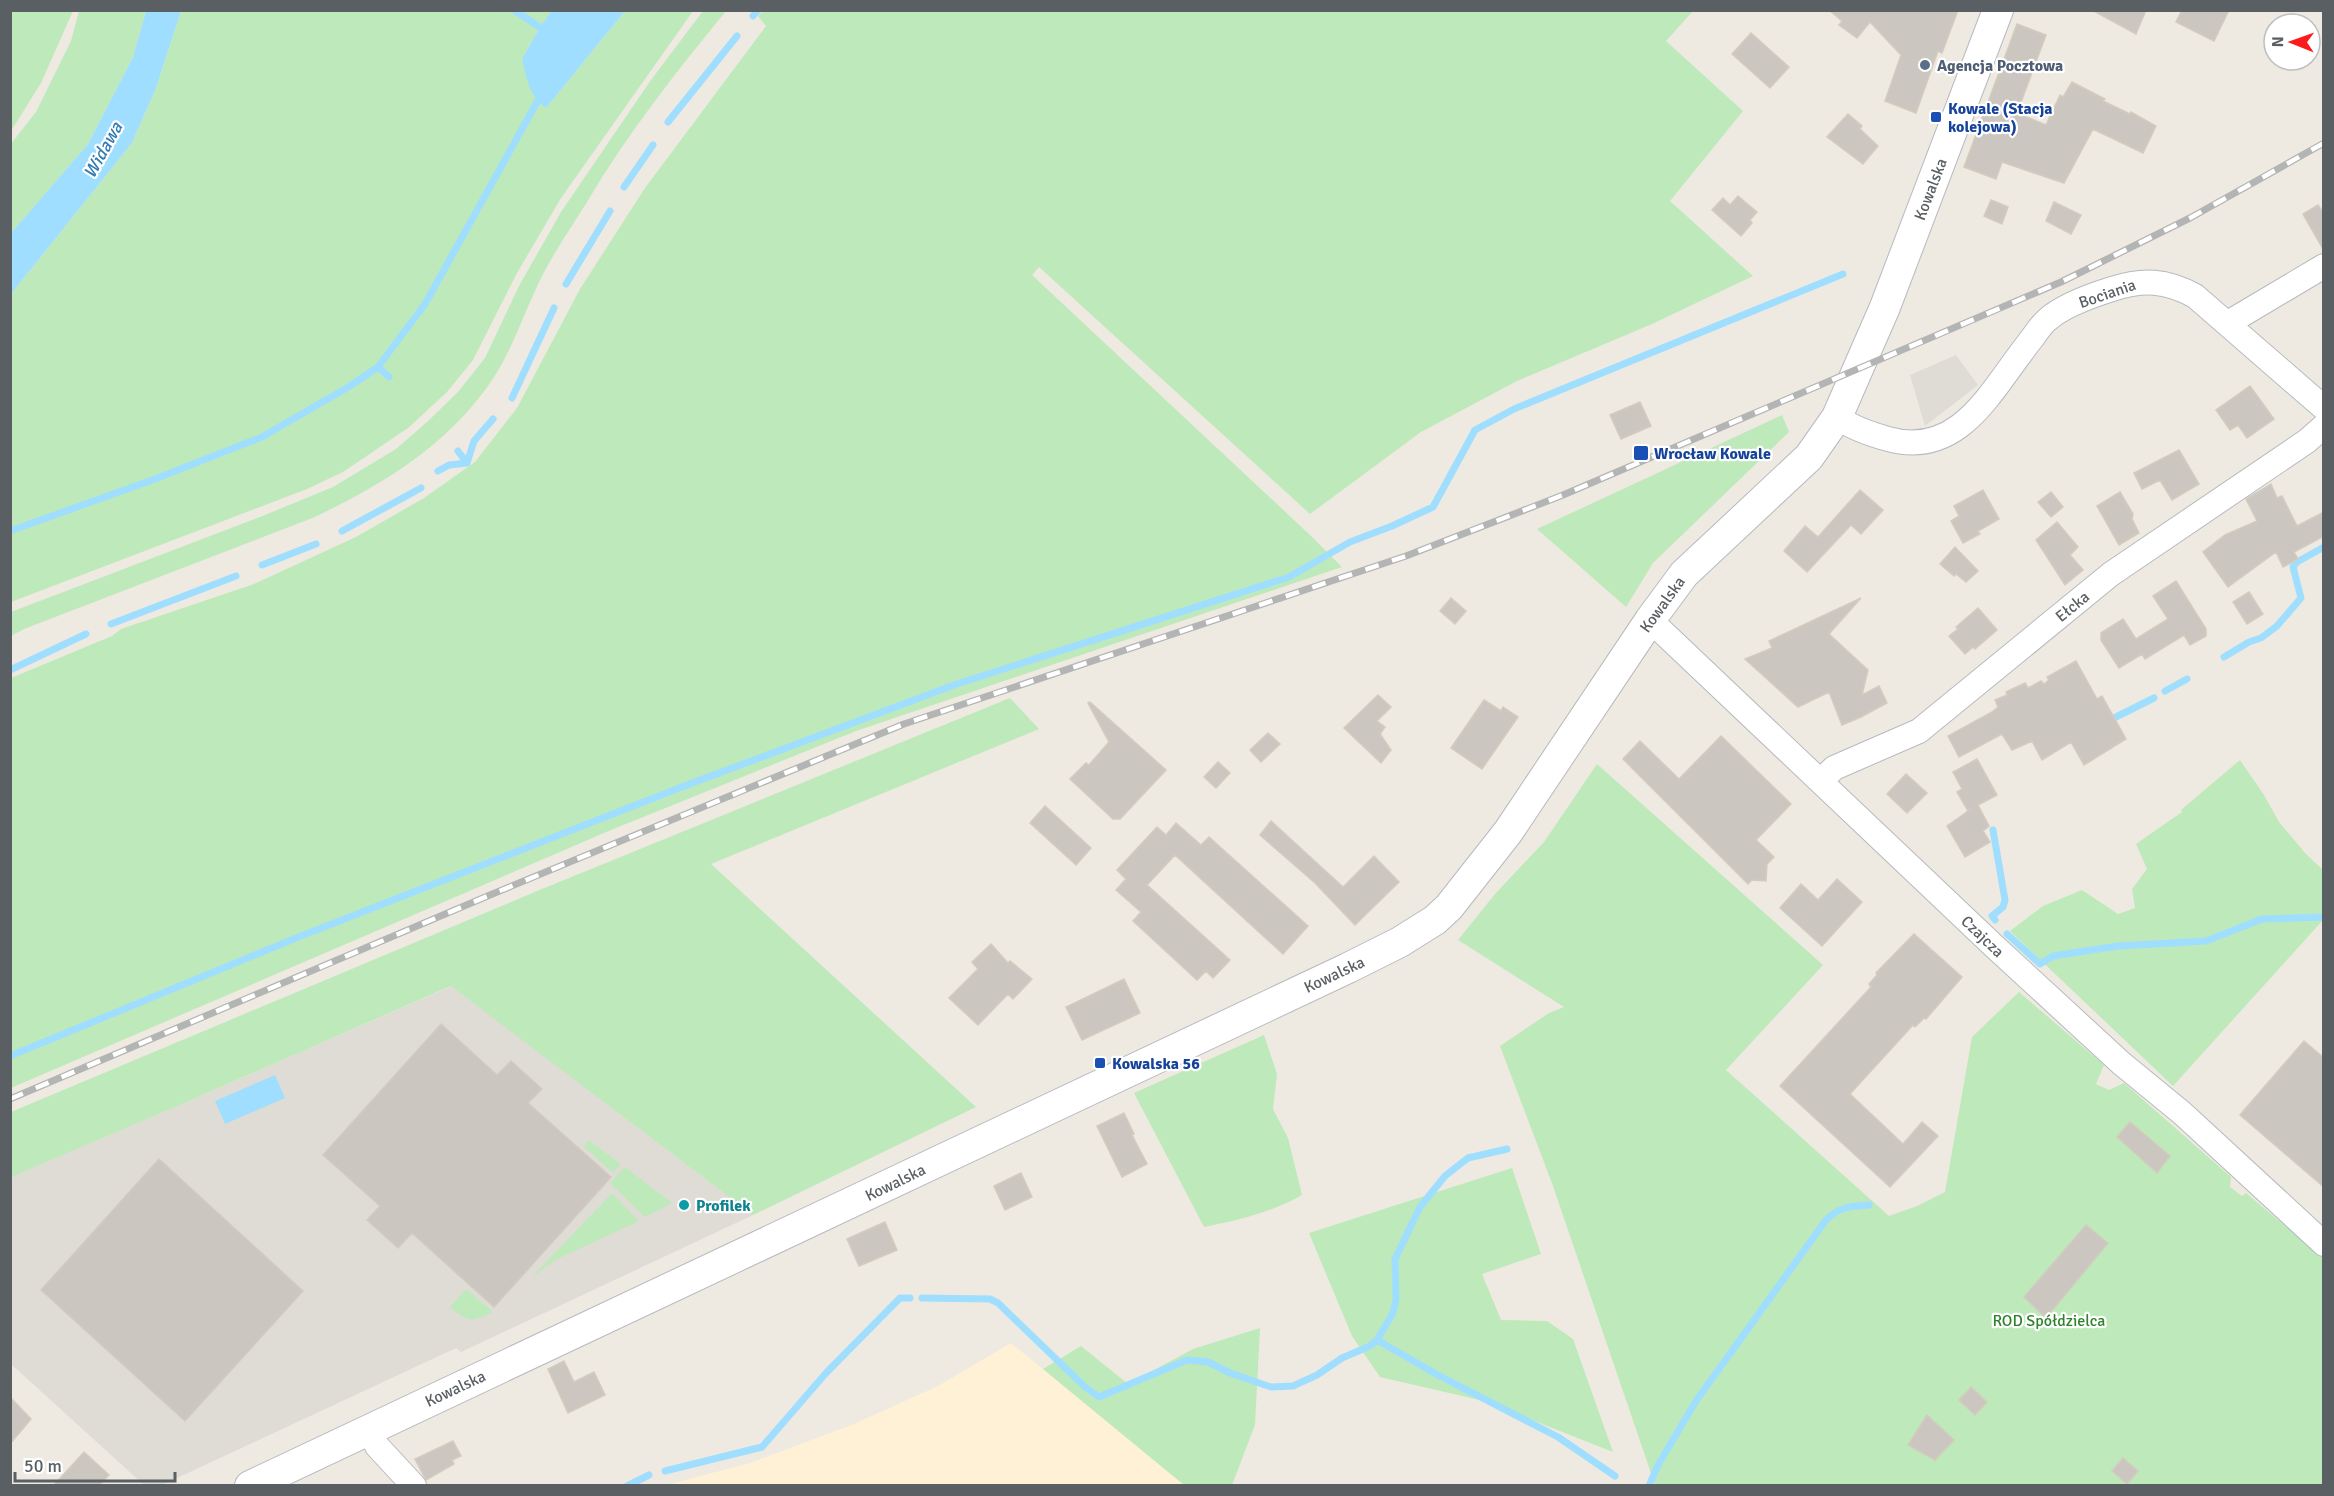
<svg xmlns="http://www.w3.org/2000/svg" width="2334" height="1496" font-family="Signika,sans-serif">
  <rect width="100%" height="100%" fill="#eeeae1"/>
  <path fill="#fff1d5" d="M1011 1343 1184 1485 663 1486 750 1463 854 1424 938 1386Z"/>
  <path fill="#dedcd5" d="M1956 355 1978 385 1925 426 1910 375Z
    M452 986 753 1215 461 1352 456 1348 162 1485H144L11 1364 10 1177 182 1104Z"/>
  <path fill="#bee9ba" d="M10 11H73L41 83 11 131Z
    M79 11H146L133 57 88 144 11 233 10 145 36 112 71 41Z
    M181 11H552L540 27 522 59 546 108 625 11H693L561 198 517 273 473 360 447 392 408 428 343 472 307 489 11 602V294L132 143 156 88Z
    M703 11H726C676 72 627 134 587 202 572 226 555 251 542 276 524 312 510 358 485 390 440 450 381 485 315 517L24 629 11 636V612L265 515 333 487 396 449 427 422 458 392 485 358 519 286 561 212 651 80Z
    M763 11H1693L1666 41 1743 111 1670 201 1753 276 1652 324 1517 381 1421 432 1310 514 1039 267 1032 275 1310 535 1342 567 856 731 611 830 11 1088V678L112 636 121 629 254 584 356 537 424 498 475 462 517 408 580 289 645 188 766 26 758 16Z
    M1782 415 1789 432 1653 563 1626 607 1537 529Z
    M1010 698 1039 729 711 864 976 1107 753 1215 451 986 182 1104 11 1177V1112L542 889Z
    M2240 760 2264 795 2279 822 2305 853 2323 870V920L2173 1086 2010 931 2043 906 2082 890 2118 914 2135 908 2132 889 2147 869 2136 844 2182 812 2181 810Z
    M1597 764 1823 965 1726 1070 1889 1216 1917 1206 1945 1192 1972 1037 2019 992 2104 1065 2096 1084 2109 1090 2124 1083 2231 1177 2230 1187 2242 1196 2246 1193 2323 1258V1485H1655L1553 1186 1500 1046 1549 1013 1564 1007 1458 940 1495 894 1544 842Z
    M1264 1035 1277 1074 1273 1109 1288 1138 1302 1195C1273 1212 1236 1221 1204 1227L1134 1093Z
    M588 1140 621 1164 613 1173 584 1147Z
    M625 1167 672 1203 645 1217 610 1183Z
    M1512 1168 1541 1254 1482 1274 1501 1320 1547 1321 1573 1339 1613 1452 1484 1401 1380 1377 1352 1336 1309 1233Z
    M612 1193 639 1221 555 1260 531 1278Z
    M466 1289 493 1312C471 1323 468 1322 450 1307Z
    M1260 1328 1255 1425 1232 1485H1184L1043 1369 1081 1346 1128 1384 1193 1349Z"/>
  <path fill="#a0deff" d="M552 10 625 11 546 108C529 95 527 80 522 59L540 27Z
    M146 11H181L156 88 132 143 11 294V233L88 144 133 57Z
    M275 1075 285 1098 225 1124 215 1101Z"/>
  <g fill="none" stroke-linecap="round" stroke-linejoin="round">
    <path stroke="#a0deff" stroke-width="7" d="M514 10 547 32
      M753 16 758 10
      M668 122 737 36
      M624 187 653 145
      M566 284 610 211
      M378 367 389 377
      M512 398 554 308
      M458 451 467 463
      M467 463 474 441 493 419
      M438 471 449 465 467 463
      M10 531 155 479 262 437 350 386 378 367 425 304 542 93
      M342 531 421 488
      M262 565 316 544
      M111 624 236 576
      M2224 657 2249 642 2261 638 2277 626 2301 598 2293 567 2297 562 2324 547
      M10 670 86 634
      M2165 691 2187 679
      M2114 718 2154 698
      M1993 830 2005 900 2003 907 1992 916 1995 920
      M2007 934 2040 964 2053 956 2118 946 2206 941 2262 919 2324 917
      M10 1056 301 936 687 785 954 685 1289 577 1350 542 1392 526 1433 507 1475 430 1514 409 1843 274
      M922 1298 990 1299 998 1303 1085 1387 1099 1397 1187 1360 1208 1362 1230 1373 1271 1387 1293 1386 1317 1375 1342 1358 1370 1346 1377 1340 1436 1374 1558 1437 1615 1476
      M1377 1340 1393 1313 1396 1299 1395 1259 1420 1207 1445 1176 1468 1158 1507 1149
      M665 1471 762 1447 826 1373 900 1298H910
      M627 1486 649 1475
      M1649 1486 1658 1465 1696 1401 1826 1220C1839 1207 1851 1206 1869 1205"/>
  </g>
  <path fill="#cbc7c0" stroke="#d3cbbe" stroke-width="1.5" d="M1829 10H1958L1942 53 1938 51 1916 113 1885 101 1901 55 1870 22 1857 38 1839 25 1842 21Z
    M2092 10H2146L2136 34Z
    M2182 10H2229L2214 41 2176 22Z
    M2017 24 2046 35 2017 113 2046 125 2060 95 2063 97 2072 82 2105 99 2103 101 2130 114 2131 112 2156 126 2143 153 2093 129 2064 183 2002 162 1996 179 1964 167Z
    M1751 33 1789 67 1770 88 1732 54Z
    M1848 114 1862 126 1860 129 1878 146 1863 164 1827 137Z
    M1738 196 1757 212 1750 220 1752 223 1741 236 1712 210 1723 198 1730 205Z
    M1991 200 2008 207 2002 224 1984 216Z
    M2054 202 2081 215 2071 234 2046 221Z
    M2318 205 2324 214V251L2303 214Z
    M2250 386 2274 419 2247 438 2238 425 2230 430 2216 410Z
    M1640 402 1651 426 1621 439 1610 415Z
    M2179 450 2199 484 2172 500 2160 480 2142 489 2134 473Z
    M2271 484 2277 498 2282 496 2297 526 2324 512V536L2294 552 2298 559 2283 567 2276 552 2228 587 2203 552 2225 535 2257 521 2246 499Z
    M1860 490 1883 510 1861 534 1851 525 1807 572 1784 551 1805 526 1818 537Z
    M1983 490 1999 519 1978 531 1980 534 1963 543 1951 521 1959 516 1954 506Z
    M2051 492 2063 507 2051 517 2038 502Z
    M2120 492 2133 514 2132 519 2139 533 2119 545 2097 506Z
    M2057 522 2078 547 2070 555 2083 570 2065 585 2036 540Z
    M1955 547 1978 571 1966 582 1956 574 1954 576 1940 564Z
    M2176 581 2206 629V636L2190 645 2184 635 2145 659 2142 654 2119 668 2101 640V633L2123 619 2136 639 2168 619 2153 596Z
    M2249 592 2263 614 2247 624 2233 602Z
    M1451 598 1466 611 1455 624 1440 611Z
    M1861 598 1829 634 1868 670 1862 695 1879 686 1887 703 1861 717 1842 725 1829 692 1798 707 1745 659 1772 648 1769 641Z
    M1978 608 1997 630 1975 649 1973 647 1965 654 1949 636 1958 629 1956 627Z
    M2076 661 2097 699 2102 696 2126 739 2084 765 2071 742 2042 760 2032 741 2012 750 2002 734 1959 757 1948 736 1992 712 1998 707 1995 700 2007 695 2006 692 2025 683 2028 688 2041 681 2044 684 2049 680 2047 677Z
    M1378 695 1391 707 1377 721 1385 727 1380 734 1391 750 1381 763 1344 728Z
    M1484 700 1501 711 1503 707 1518 717 1482 769 1451 748Z
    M1090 702 1166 770 1120 819H1113L1070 779 1086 763 1089 765 1109 742 1088 703Z
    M1268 733 1280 744 1261 762 1250 750Z
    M1721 736 1791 804 1756 840 1774 857 1767 864 1766 881 1752 880 1748 884 1623 759 1640 741 1679 779Z
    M1977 759 1997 795 1978 805 1989 826 1983 831 1990 842 1965 857 1947 826 1971 809 1968 811 1957 792 1962 789 1953 772Z
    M1218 762 1230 773 1216 788 1204 777Z
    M1906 774 1927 793 1907 813 1887 794Z
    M1045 806 1091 848 1076 865 1030 823Z
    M1271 821 1343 887 1374 856 1399 882 1355 925 1315 883 1260 835Z
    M1176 823 1201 845 1209 837 1308 926 1283 954 1175 855 1147 885 1230 960 1213 978 1206 971 1197 980 1133 921 1141 912 1116 890 1126 879 1117 870 1157 827 1166 835Z
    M1837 879 1862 902 1822 946 1780 908 1801 884 1818 900Z
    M1914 934 1962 977 1926 1019 1924 1018 1915 1027 1913 1025 1850 1094 1903 1144 1922 1122 1938 1136 1890 1187 1780 1086 1871 987 1869 984 1877 975 1876 973Z
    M991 944 1008 963 1010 961 1032 979 1013 999 1008 994 978 1025 949 998 978 969 972 962Z
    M1124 979 1140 1013 1082 1040 1066 1007Z
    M441 1024 497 1075 511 1061 542 1089 528 1103 611 1177 494 1307 412 1233 398 1248 367 1220 380 1206 323 1155Z
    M2304 1041 2324 1058V1187L2240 1115Z
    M1124 1113 1134 1134 1132 1135 1147 1164 1122 1177 1097 1126Z
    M2130 1122 2170 1156 2157 1173 2117 1137Z
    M159 1159 303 1291 185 1421 41 1290Z
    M1021 1173 1032 1197 1005 1210 994 1186Z
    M885 1222 897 1250 859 1266 847 1239Z
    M2086 1225 2108 1243 2046 1318 2024 1297Z
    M564 1361 574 1382 594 1372 605 1395 568 1413 548 1369Z
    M1971 1387 1987 1402 1975 1415 1959 1400Z
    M10 1397 31 1419 10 1444Z
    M1927 1415 1954 1440 1935 1460 1908 1445Z
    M453 1441 461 1456 452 1460 454 1464 426 1480 415 1459Z
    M84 1452 109 1475 99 1485H54Z
    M2123 1458 2138 1471 2127 1484 2112 1471Z"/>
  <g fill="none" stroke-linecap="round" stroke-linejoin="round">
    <g stroke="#b6babf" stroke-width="26">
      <path id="minor" d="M2228 323 2324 266
        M1837 417C1852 428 1870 434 1888 439 1960 459 1991 390 2030 341 2035 335 2040 326 2047 320 2062 306 2093 295 2112 289 2143 279 2166 280 2195 296L2324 408
        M1650 620 1995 947 2121 1063 2182 1113 2324 1244
        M1821 781 1834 768 1919 731 2111 574 2307 441 2324 426
        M369 1430 377 1446 414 1486"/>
    </g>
    <g stroke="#b6babf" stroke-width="32">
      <path id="tertiary" d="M250 1486 1348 968 1400 942 1435 920 1449 907 1508 832 1650 620 1684 574 1809 457 1837 417 1885 307 1998 10"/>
    </g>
    <use href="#minor" stroke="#fff" stroke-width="24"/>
    <use href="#tertiary" stroke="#fff" stroke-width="30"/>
    <g stroke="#b3b4b4" stroke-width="7">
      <path id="rail" d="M10 1099 490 895 904 724 1406 556 1563 495 2061 282 2190 218 2324 143"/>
    </g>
    <use href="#rail" stroke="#fff" stroke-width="4.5" stroke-dasharray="14" stroke-linecap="butt"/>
  </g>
  <circle fill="#5c6f8a" stroke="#fff" stroke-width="2" cx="1925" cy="65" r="6"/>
  <g fill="#1a4fb4" stroke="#fff" stroke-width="2">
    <rect x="1930" y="111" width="12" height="12" rx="3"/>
    <rect x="1633" y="445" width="16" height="16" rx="3"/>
    <rect x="1094" y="1057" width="12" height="12" rx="3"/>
  </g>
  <circle fill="#0f9aa8" stroke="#fff" stroke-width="2" cx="684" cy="1205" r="6"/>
  <g text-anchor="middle" stroke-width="4.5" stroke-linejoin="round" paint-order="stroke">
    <g font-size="16" font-weight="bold" fill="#4e5e75" stroke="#fff" text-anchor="start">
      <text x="1937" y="71">Agencja Pocztowa</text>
    </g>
    <g font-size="16" font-weight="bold" fill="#164399" stroke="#fff" text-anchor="start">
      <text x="1948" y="114">Kowale (Stacja<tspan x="1948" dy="18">kolejowa)</tspan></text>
      <text x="1654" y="459">Wrocław Kowale</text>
      <text x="1112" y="1069">Kowalska 56</text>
    </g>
    <g font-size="16" fill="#595f63" stroke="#fff">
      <text transform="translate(1930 189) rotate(-69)" y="6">Kowalska</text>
      <text transform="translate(2107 293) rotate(-19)" y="6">Bociania</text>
      <text transform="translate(1662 604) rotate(-54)" y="6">Kowalska</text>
      <text transform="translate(2072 606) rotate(-39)" y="6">Ełcka</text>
      <text transform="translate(1983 936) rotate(44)" y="6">Czajcza</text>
      <text transform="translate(1334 974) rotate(-25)" y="6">Kowalska</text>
      <text transform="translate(895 1182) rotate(-26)" y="6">Kowalska</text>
      <text transform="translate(455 1388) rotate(-25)" y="6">Kowalska</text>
    </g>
    <g font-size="16" font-weight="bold" fill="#0d838f" stroke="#fff" text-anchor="start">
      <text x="696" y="1211">Profilek</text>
    </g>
    <g font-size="16" fill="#2f822b" stroke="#fff">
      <text x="2049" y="1326">ROD Spółdzielca</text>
    </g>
    <g font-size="18" font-style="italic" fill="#317bb2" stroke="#fff">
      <text transform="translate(103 150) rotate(-61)" y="6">Widawa</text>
    </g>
  </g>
  <rect width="2334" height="1496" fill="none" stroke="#595f63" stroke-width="24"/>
  <g transform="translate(2292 42) rotate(271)"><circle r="28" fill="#ffffff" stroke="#bdbfc1" stroke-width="1.5"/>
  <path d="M0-4.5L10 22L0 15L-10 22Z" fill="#fa1b1d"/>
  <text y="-9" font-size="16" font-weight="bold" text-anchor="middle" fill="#595f63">N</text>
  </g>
  <path d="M15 1472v9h160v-9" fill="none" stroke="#595f63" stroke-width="3"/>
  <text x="24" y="1472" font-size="18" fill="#595f63" stroke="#ffffff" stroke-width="4.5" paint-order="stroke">50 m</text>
</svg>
